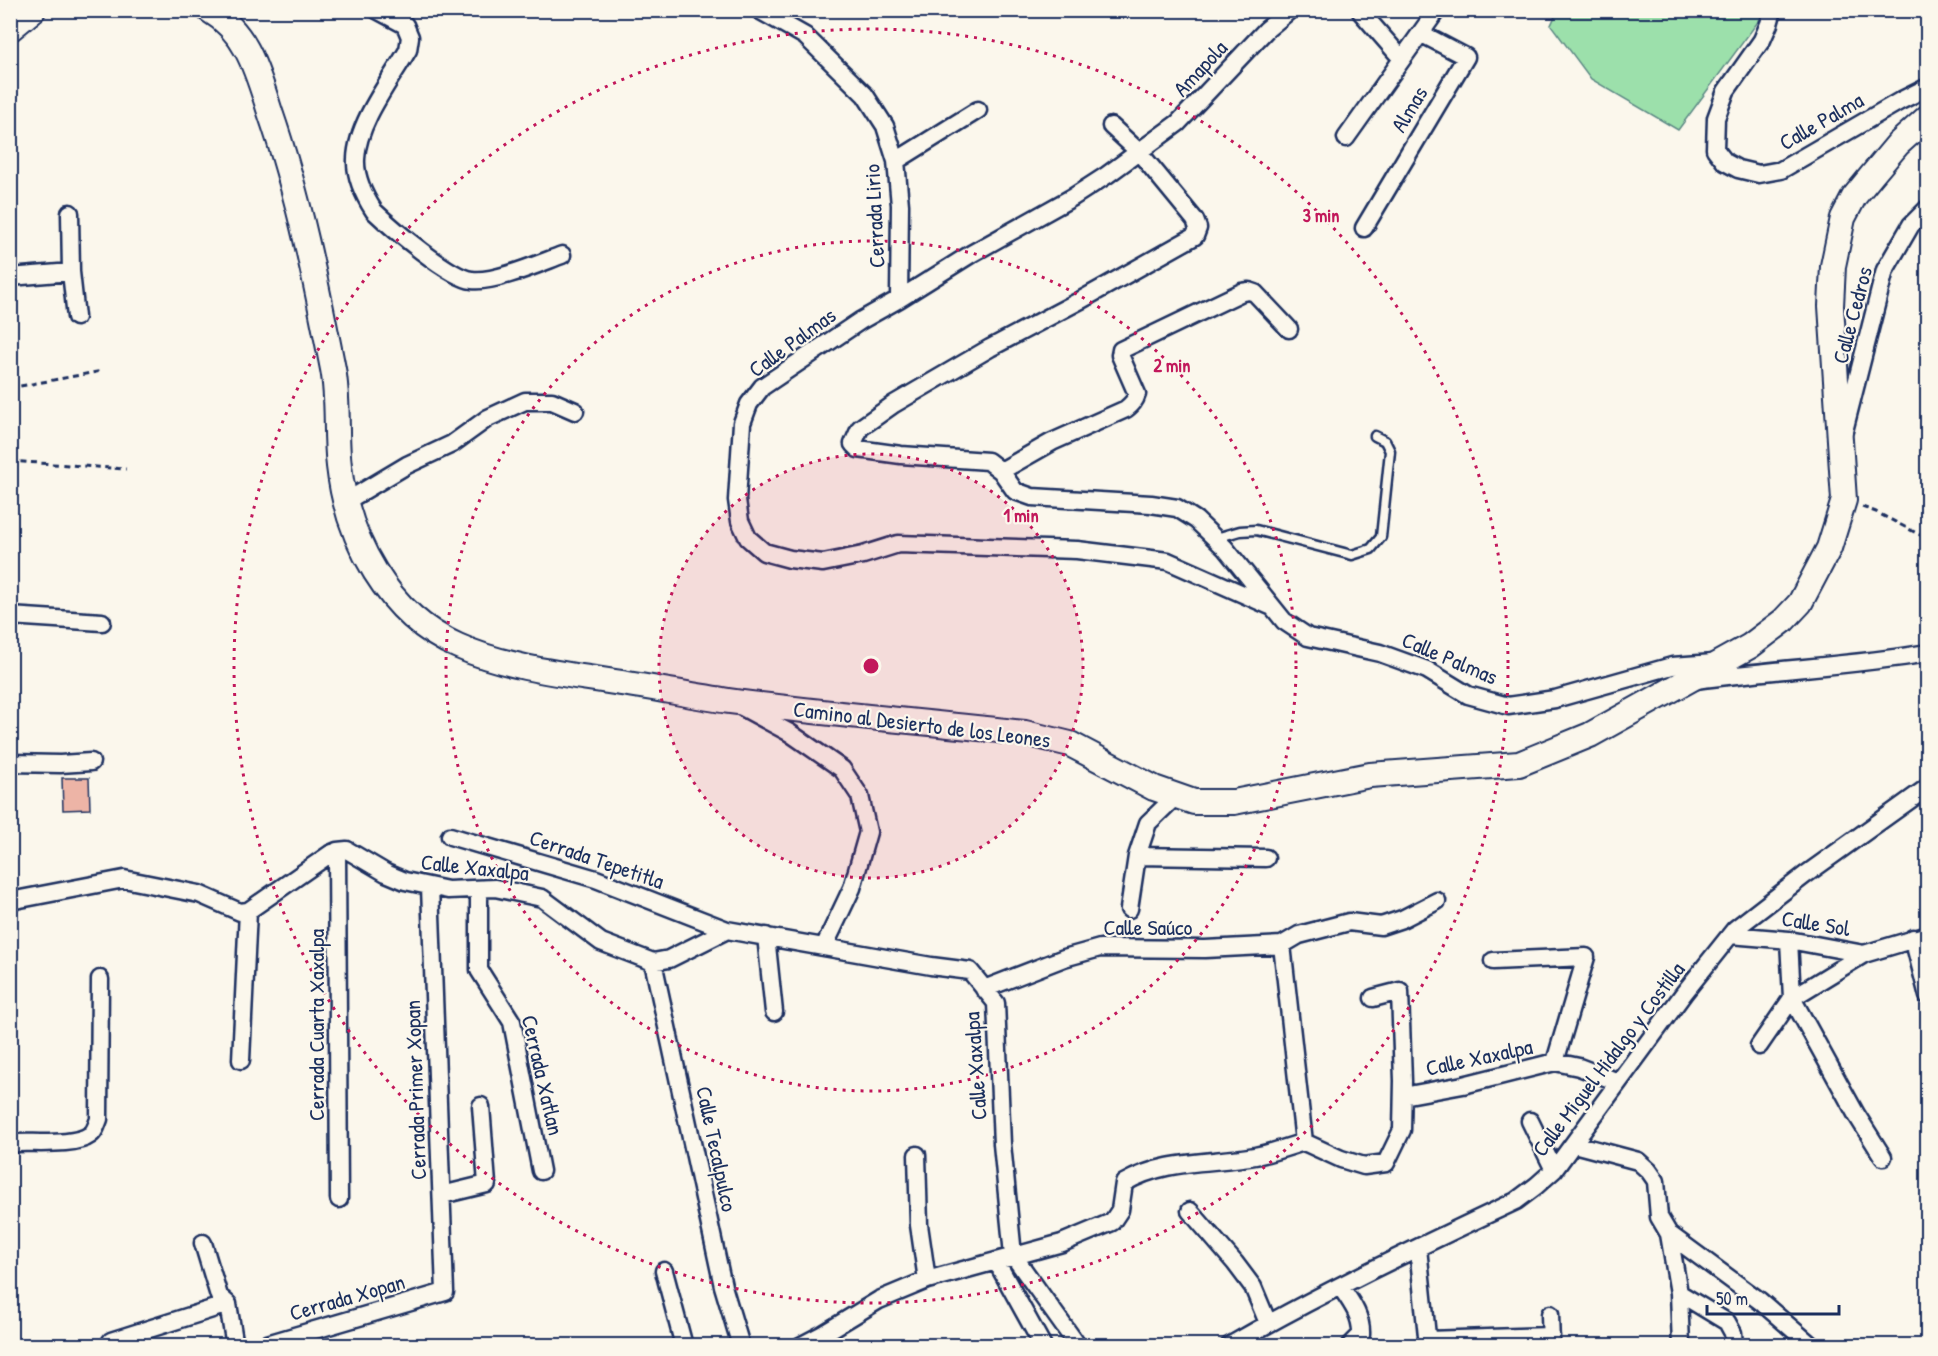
<svg xmlns="http://www.w3.org/2000/svg" width="1938" height="1356" font-family="'Patrick Hand',sans-serif">
  <rect width="100%" height="100%" fill="#fbf7ec"/>
  <filter id="ink" filterUnits="userSpaceOnUse"><feTurbulence type="fractalNoise" baseFrequency=".0167" numOctaves="2"/><feDisplacementMap in="SourceGraphic" scale="12" xChannelSelector="R" yChannelSelector="G"/><feConvolveMatrix kernelMatrix="1 2 1 2 8 2 1 2 1" color-interpolation-filters="sRGB"/></filter>
  <g filter="url(#ink)">
    <path fill="#9ce0ab" stroke="#5c8884" stroke-width="1.5" d="M1558 10H1761L1763 15 1678 130 1591 79 1551 25Z"/>
    <path fill="#edb4a6" stroke="#1b2f5e" stroke-width="1.5" d="M62 778H89L90 809 63 810Z"/>
    <g fill="none" stroke-linecap="round" stroke-linejoin="round">
      <g stroke="#1b2f5e" stroke-width="13">
        <path id="lane" d="M1216 538 1240 531 1256 530 1352 555 1371 549 1381 537 1390 451 1385 441 1375 436
          M305 1333 310 1346"/>
      </g>
      <g stroke="#1b2f5e" stroke-width="21">
        <path id="street" d="M377 10 405 25 410 37 408 50C390 81 357 123 356 159 355 177 365 197 374 211 392 228 450 278 472 280 494 283 540 263 562 255
          M759 10 805 36 865 95 885 126 896 161 900 205 899 299
          M1773 10 1769 24 1762 40 1726 91 1716 118 1715 149 1725 162 1738 169 1759 174 1781 170 1900 101 1928 87
          M1361 12 1402 59
          M1111 126 1139 152 1195 220 1198 228 1195 236 1081 300 990 348 894 404 860 428 853 444 858 449 901 455 988 461 1001 471 1015 491 1032 497 1151 504 1177 508 1196 520 1225 548 1284 621 1308 637 1380 653 1427 670 1468 695 1508 706 1555 699 1672 666 1714 663
          M1346 138 1437 10
          M896 161 978 110
          M70 213 71 272 76 317
          M1364 228 1466 57 1422 34
          M10 277 71 272
          M1844 431 1885 270 1911 225 1928 208
          M1001 471 1052 442 1126 409C1132 404 1135 401 1137 394L1120 355 1121 350 1242 292 1249 291 1255 293 1289 329
          M345 502 407 465 452 444 488 418 525 401H552L575 411
          M1270 606 1168 561 1077 550 898 544 863 555 823 563 790 559 764 552 748 538 740 521 737 500 742 423 749 404 762 387 860 321 899 299 971 254 1073 197 1107 175 1178 123 1266 30 1290 10
          M10 616 102 622
          M1696 680C1773 669 1851 666 1928 653
          M742 707 790 733 842 769 860 796 868 832 852 888 824 947
          M10 763 60 764 91 762
          M450 836 596 879 727 930 931 966 970 971 996 1003 1002 1144 1013 1255 1078 1346
          M337 851 339 1199
          M1137 856 1266 858
          M479 889V970L512 1022 541 1171
          M10 901 124 879 199 894 240 912 248 911 330 854 337 851 347 850 386 873 405 881 448 890 495 888 542 898 601 942 653 962 669 959 727 930
          M1129 909 1137 856 1148 823 1176 796
          M1730 935 1789 940 1864 954 1928 935
          M766 936 774 1012
          M1913 938 1928 996
          M1789 940 1792 998 1856 1114 1883 1157
          M1282 945 1304 1142
          M1493 961 1586 957 1555 1062
          M653 962 723 1286 741 1346
          M984 989 1064 958 1100 948 1205 949 1282 945 1299 935 1349 922 1381 926 1402 919 1437 901
          M1759 1046 1792 998 1864 954
          M241 1060 248 911
          M1403 1096 1463 1085 1555 1062 1579 1067 1618 1082
          M1530 1121 1554 1170
          M1574 1144 1638 1161 1649 1171 1656 1181 1659 1217 1669 1234 1760 1301 1812 1346
          M10 1145 17 1143C36 1142 75 1146 90 1135 95 1132 97 1124 99 1119L100 979
          M917 1155 919 1225 927 1280
          M442 1195 487 1184 481 1106
          M1190 1211 1235 1263 1253 1287 1268 1323
          M1669 1234 1679 1293 1681 1346
          M203 1243 219 1296 228 1304
          M1418 1248 1428 1346
          M996 1261 1043 1346
          M664 1271 684 1346
          M1340 1286C1351 1302 1362 1316 1361 1335L1350 1346
          M1679 1293 1727 1322 1733 1333 1734 1346
          M1550 1314 1551 1346
          M1428 1340 1551 1336
          M111 1341 228 1304 235 1346
          M260 1346 445 1292 430 887
          M800 1346 823 1334 879 1300 927 1280 1062 1243 1112 1222 1120 1210 1124 1183C1165 1159 1210 1164 1255 1156 1271 1153 1288 1147 1304 1142L1341 1159 1364 1166 1386 1163 1402 1130 1403 1081 1400 991 1373 998
          M1229 1346C1322 1292 1419 1247 1516 1201L1536 1186 1554 1170 1684 993 1735 929 1805 875 1928 787"/>
      </g>
      <g stroke="#1b2f5e" stroke-width="28">
        <path id="secondary" d="M209 10C248 33 257 72 270 112 299 196 316 282 333 369 339 401 335 434 339 466 347 538 388 616 458 646 509 669 572 675 628 684 661 689 695 696 729 701 827 714 926 722 1025 733L1070 744 1154 788 1194 802H1234L1370 775 1519 764 1590 735 1750 646 1783 621 1800 603 1829 548 1844 500 1831 306 1833 266 1843 218 1854 197 1872 175 1898 144 1928 117
          M10 29 33 10"/>
      </g>
      <path stroke="#1b2f5e" stroke-width="3" stroke-dasharray="6 4.5" stroke-linecap="butt" d="M10 388 102 371
        M10 461 126 469
        M1862 507 1876 512 1928 539"/>
      <use href="#lane" stroke="#fbf7ec" stroke-width="8"/>
      <use href="#street" stroke="#fbf7ec" stroke-width="16"/>
      <use href="#secondary" stroke="#fbf7ec" stroke-width="24"/>
    </g>
  </g>
  <circle cx="871" cy="666" r="212" fill="#c2185b" fill-opacity=".12"/>
  <g fill="none" stroke="#c2185b" stroke-width="3" stroke-dasharray="3 6">
    <circle cx="871" cy="666" r="212"/>
    <circle cx="871" cy="666" r="425"/>
    <circle cx="871" cy="666" r="637"/>
  </g>
  <g text-anchor="middle" stroke-width="4.5" stroke-linejoin="round" paint-order="stroke">
    <g font-size="22" fill="#1b2f5e" stroke="#fbf7ec">
      <text transform="translate(1200 68) rotate(-47)" y="8">Amapola</text>
      <text transform="translate(1409 109) rotate(-59)" y="8">Almas</text>
      <text transform="translate(1821 121) rotate(-30)" y="8">Calle Palma</text>
      <text transform="translate(874 216) rotate(-93)" y="8">Cerrada Lirio</text>
      <text transform="translate(1852 315) rotate(-75)" y="8">Calle Cedros</text>
      <text transform="translate(792 342) rotate(-36)" y="8">Calle Palmas</text>
      <text transform="translate(1450 658) rotate(23)" y="8">Calle Palmas</text>
      <text transform="translate(922 724) rotate(7)" y="8">Camino al Desierto de los Leones</text>
      <text transform="translate(597 859) rotate(19)" y="8">Cerrada Tepetitla</text>
      <text transform="translate(475 867) rotate(6)" y="8">Calle Xaxalpa</text>
      <text transform="translate(1816 923) rotate(9)" y="8">Calle Sol</text>
      <text x="1148" y="935">Calle Saúco</text>
      <text transform="translate(316 1025) rotate(-90)" y="8">Cerrada Cuarta Xaxalpa</text>
      <text transform="translate(1479 1057) rotate(-12)" y="8">Calle Xaxalpa</text>
      <text transform="translate(1608 1059) rotate(-53)" y="8">Calle Miguel Hidalgo y Costilla</text>
      <text transform="translate(975 1066) rotate(-94)" y="8">Calle Xaxalpa</text>
      <text transform="translate(543 1075) rotate(77)" y="8">Cerrada Xatlan</text>
      <text transform="translate(415 1090) rotate(-92)" y="8">Cerrada Primer Xopan</text>
      <text transform="translate(717 1149) rotate(78)" y="8">Calle Tecalpulco</text>
      <text transform="translate(347 1297) rotate(-16)" y="8">Cerrada Xopan</text>
    </g>
  </g>
  <circle cx="871" cy="666" r="9" fill="#c2185b" stroke="#fbf7ec" stroke-width="3"/>
  <g font-size="18" text-anchor="middle" font-weight="bold" fill="#c2185b" stroke="#fbf7ec" stroke-width="4.5" stroke-linejoin="round" paint-order="stroke">
    <text x="1321" y="222">3 min</text>
    <text x="1172" y="372">2 min</text>
    <text x="1021" y="522">1 min</text>
  </g>
  <rect width="1938" height="1356" fill="none" stroke="#fbf7ec" stroke-width="36"/>
  <rect x="18" y="18" width="1902" height="1320" fill="none" stroke="#1b2f5e" stroke-width="2" filter="url(#ink)"/>
  <path d="M1707 1305v9h132v-9" fill="none" stroke="#1b2f5e" stroke-width="3"/>
  <text x="1716" y="1305" font-size="18" fill="#1b2f5e" stroke="#fbf7ec" stroke-width="4.5" paint-order="stroke">50 m</text>
</svg>
